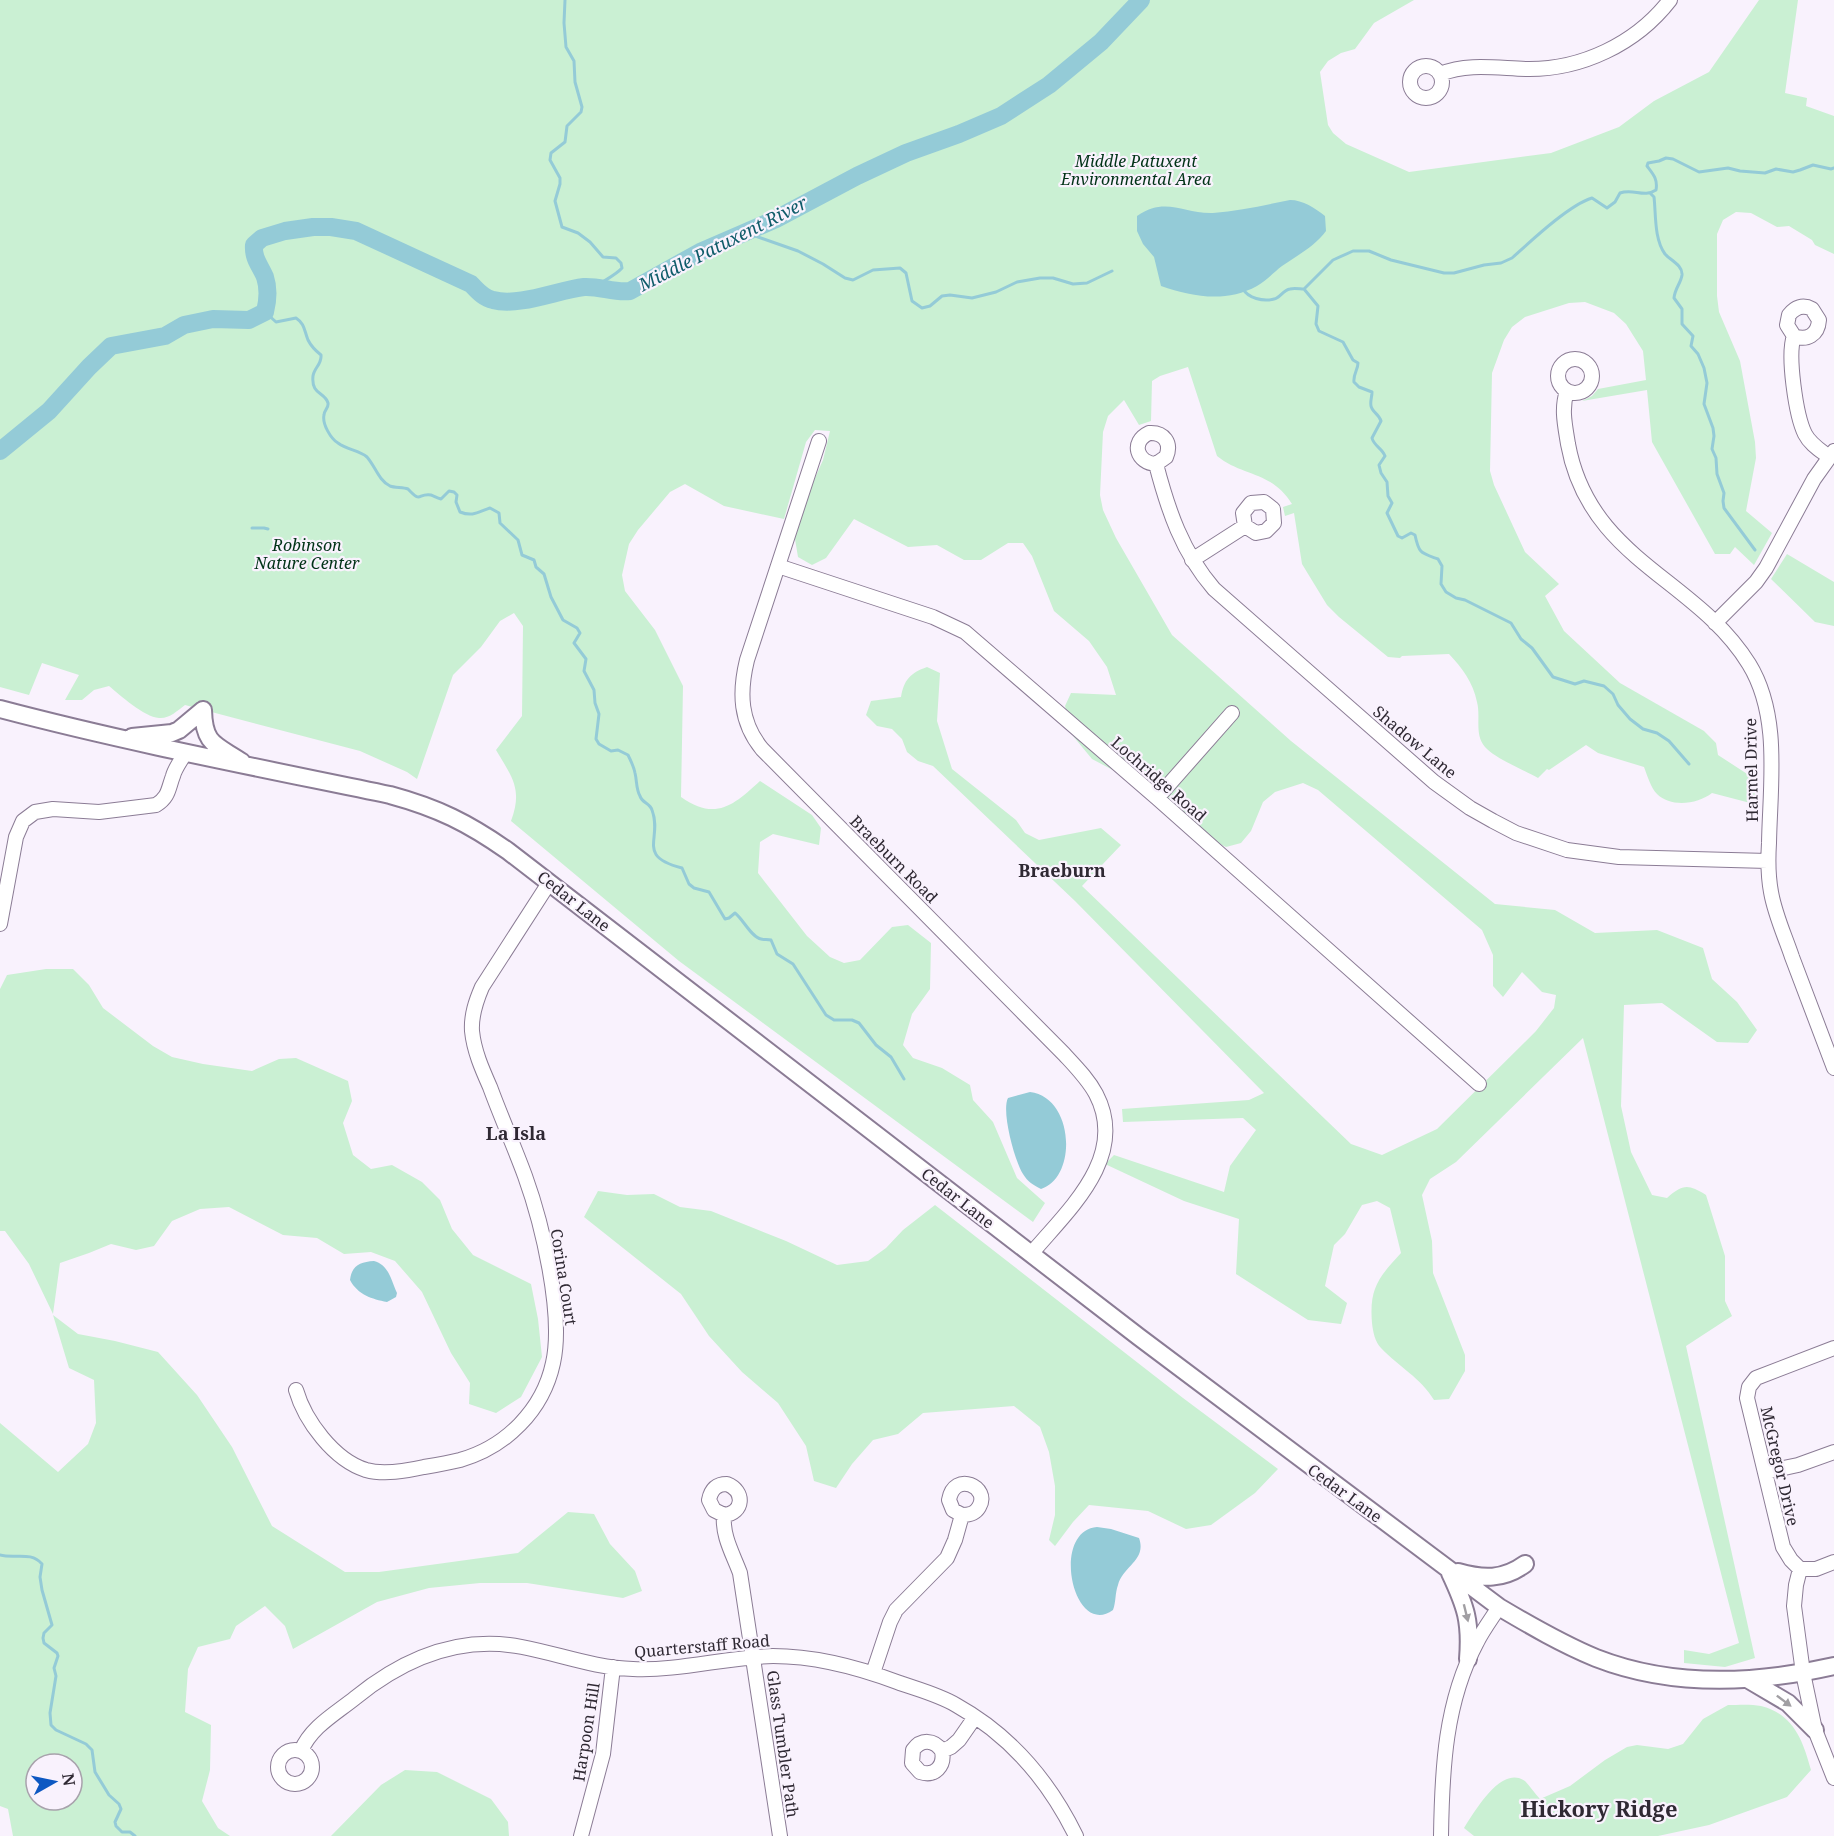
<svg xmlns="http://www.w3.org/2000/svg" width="1834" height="1836" font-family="'Noto Serif',serif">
  <rect width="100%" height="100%" fill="#f9f2fd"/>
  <path fill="#caf0d3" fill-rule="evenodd" d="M0 0H1414L1374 23 1355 49 1341 53 1328 61 1320 72 1328 125 1333 133 1346 144 1409 172 1551 153 1619 127 1654 101 1709 72 1759 0H1798L1785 93 1807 98 1806 106 1834 116V254L1815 245 1812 240 1789 226 1777 227 1751 213 1736 212 1723 220 1717 234V296L1719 312 1740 361 1755 442 1756 458 1746 511 1772 533 1754 565 1735 547 1730 554H1715L1652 442 1647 390 1582 401 1592 396 1598 389 1646 380 1643 351 1626 324 1614 313 1585 302 1569 303 1525 317 1512 327 1504 340 1492 373 1490 471 1494 485 1525 552 1559 584 1545 596 1564 631 1620 683 1704 731 1716 743 1718 755 1758 781V805L1712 793C1698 804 1671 808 1657 794 1651 788 1647 775 1644 767L1598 753 1586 745 1549 770 1547 769 1538 778C1524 770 1496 759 1485 747 1474 734 1481 717 1477 702 1473 682 1462 668 1449 654L1402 656 1400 658 1388 657 1339 617 1327 605 1302 564 1294 513 1285 516 1283 507 1292 504C1272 471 1243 477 1217 456L1188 367 1160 376 1152 381 1151 421 1139 425 1124 400 1108 416 1103 432 1100 495 1103 510 1116 538 1172 635 1291 741 1495 904 1555 910 1595 933 1657 930 1703 948 1712 979 1737 1002 1757 1030 1748 1043 1717 1042 1662 1003 1624 1005 1621 1106 1631 1152 1652 1195 1667 1198C1683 1184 1688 1184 1706 1195L1725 1256V1301L1732 1316 1686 1346 1755 1658 1725 1667 1684 1663V1650L1709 1654 1739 1643 1583 1038 1456 1162 1430 1179 1422 1195 1432 1241 1433 1273 1465 1355V1371L1449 1399 1434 1400C1421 1378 1399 1367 1381 1348 1375 1342 1373 1332 1372 1323 1369 1288 1379 1277 1401 1253L1390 1208 1377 1201 1362 1205 1345 1234 1334 1245 1325 1286 1347 1303 1341 1324 1308 1320 1236 1274 1239 1219 1184 1201 1105 1164 1114 1155 1224 1192 1230 1166 1256 1130 1243 1118 1123 1122 1122 1109 1249 1100 1264 1093 1075 901 933 766 918 761 907 752 902 739 892 729 877 726 866 715 871 701 901 697C904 680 910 673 927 667L940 673 937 721 952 769 1016 820 1025 833 1039 840 1101 828 1121 845 1082 886 1351 1144 1382 1155 1437 1129 1536 1031 1554 1008 1556 995 1542 992 1522 972 1503 997 1493 986V955L1482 930 1318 790 1303 783 1275 792 1263 802 1251 831 1241 843 1226 847 1198 833 1160 795 1092 759 1073 736 1065 706 1071 693 1116 695 1107 667 1089 641 1054 611 1032 556 1023 543H1008L981 560H964L937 545 908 547 854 519 826 558 812 565 798 557 793 527 823 460 830 431 815 430 806 442 784 519 724 506 685 484 670 492 638 530 629 544 622 575 625 591 655 630 683 686 681 797C715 821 733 806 760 781L812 815 821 828 819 845 773 834 760 842 758 873 807 936 830 957 844 963 860 960 892 927 908 925 931 943 930 989 912 1014 903 1045 913 1058 942 1068 970 1085 973 1100 993 1122 1017 1178 1045 1203 1033 1222 679 961 511 821C523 789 512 777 496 750L522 716 523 626 514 613 500 621 481 647 453 675 417 779 407 772 360 751 185 705C177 711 169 719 159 718 144 717 120 695 109 686L94 690 82 700H65L79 675 42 663 29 695 0 687Z
    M1787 554 1834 582V626L1815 622 1771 579Z
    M46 969H73L89 985 103 1008 153 1046 172 1057 203 1064 252 1071 279 1059 296 1058 348 1081 352 1101 343 1123 353 1155 371 1169 392 1165 422 1182 440 1200 452 1229 473 1255 531 1284 538 1319 542 1357 521 1397 496 1413 469 1404 470 1383 451 1353 422 1292 395 1261 371 1252 344 1254 317 1238 283 1235 229 1207 200 1209 172 1221 154 1246 136 1250 111 1244 89 1253 60 1263 53 1314 29 1264 5 1231H0V989L7 975Z
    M598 1191 627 1195 654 1194 680 1207 711 1211 786 1241 837 1265 868 1261 886 1248 903 1230 935 1205 1183 1398 1278 1469 1255 1493 1211 1525 1186 1529 1148 1511 1089 1505 1073 1522 1055 1546 1049 1540 1055 1515V1486L1049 1452 1040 1427 1014 1406 923 1413 898 1434 873 1440 852 1464 836 1488 814 1481 806 1446 778 1403 742 1372 709 1336 681 1294 584 1217Z
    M53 1315 78 1334 115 1341 158 1352 197 1395 232 1447 272 1526 345 1572H379L518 1553 568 1512 594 1514 610 1544 635 1571 642 1591 623 1598 527 1583H480L429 1588 377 1602 293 1649 285 1626 265 1606 236 1626 230 1639 198 1647 188 1669 185 1712 211 1725 210 1770 202 1801 218 1828 230 1836H13L8 1809 0 1806V1423L58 1472 88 1444 96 1423 94 1380 69 1368ZM36 1764H72V1800H36Z
    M1728 1705C1738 1705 1751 1704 1761 1706 1794 1714 1803 1741 1811 1770L1787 1797 1709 1825 1658 1836H1474L1464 1828C1474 1813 1501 1764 1525 1781 1530 1786 1535 1794 1540 1799L1570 1786 1605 1760 1627 1747 1637 1745 1668 1749 1683 1744 1703 1719Z
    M405 1770 437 1772 491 1799 508 1822 509 1836H331L381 1785Z"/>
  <path fill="#94cbd7" d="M1290 200C1303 200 1315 208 1325 216L1326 231C1315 246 1298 255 1282 266 1274 272 1266 281 1257 286 1226 303 1193 297 1161 286L1154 257 1143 244 1137 231V216C1166 196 1183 214 1213 213 1239 211 1265 205 1290 200Z
    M1030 1092C1074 1097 1078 1177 1041 1189 1033 1185 1028 1182 1023 1174 1015 1162 1001 1111 1008 1098Z
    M374 1261C389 1265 391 1280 397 1293L396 1297 387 1302C372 1299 358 1295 350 1280 352 1265 360 1262 374 1261Z
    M1097 1527 1111 1529 1139 1538C1147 1560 1123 1566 1118 1585 1115 1593 1116 1602 1113 1610 1073 1639 1050 1531 1097 1527Z"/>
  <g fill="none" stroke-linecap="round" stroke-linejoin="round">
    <path stroke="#94cbd7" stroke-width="3" d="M565 0 564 23 566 47 574 61 575 82 582 107 581 112 567 126 565 142 551 153 550 160 560 178V184L555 201 562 227 578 233 590 242 603 257 616 258 621 263 622 268C616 275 603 281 595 287
      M1651 194 1654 197C1656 214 1654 239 1665 254 1670 260 1683 265 1682 275 1681 283 1675 288 1674 298L1682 309V324L1693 336 1691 346 1698 354 1704 368 1707 383 1704 404 1713 428 1714 436 1712 449 1716 458 1717 474 1724 493 1723 501 1724 508 1755 550
      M744 232 798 251 823 264 845 278 853 280 873 270 900 268 906 273 912 301 922 308 930 306 942 296 950 295 972 298 996 292 1017 282 1040 278H1053L1073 284 1087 283 1112 271
      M1243 289C1248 298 1263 302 1274 299 1280 298 1283 290 1290 289 1294 288 1300 289 1304 289L1333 260 1353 251H1369L1391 260 1444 273H1454L1484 265 1501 263 1512 258C1531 241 1569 205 1592 198L1607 208 1615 202 1620 193C1633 188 1644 198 1656 190 1658 179 1653 174 1647 166L1648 163 1659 161 1666 158 1673 159 1699 172 1728 168 1740 171 1765 173 1776 169 1793 172 1800 170 1813 165 1831 169 1834 168
      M1304 289 1318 306 1316 324 1319 331 1343 342 1353 360 1358 363C1358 370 1353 374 1354 382L1359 387 1372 392C1372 397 1370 401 1371 406 1372 412 1379 414 1381 421L1372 438C1374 446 1382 448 1385 456L1379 465 1381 473 1387 482 1388 496 1392 503 1387 513 1398 536 1402 538 1411 533 1415 535C1419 554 1421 553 1438 559L1442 566 1441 584 1446 592 1456 598 1465 600 1511 623 1521 639 1532 648 1553 677 1575 684 1584 681 1604 686 1613 694 1618 705 1630 719 1643 729 1657 733 1669 741 1689 764
      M265 312 276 322 296 318C305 324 304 330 308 340 311 346 316 351 321 355 322 364 314 368 313 376 311 395 325 392 328 403 329 408 324 410 324 415 322 424 331 439 338 443 347 450 359 450 367 457 375 466 379 481 390 486 395 488 403 487 408 489 422 504 417 493 431 495 434 496 437 498 441 499L449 491 454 492 457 495 456 502 460 512C473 517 478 512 490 508L499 513 500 523 518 540 522 555 534 560 536 567 544 574 551 597 563 620 577 628 580 633 574 643 586 659 584 671 594 690 595 703 599 714 596 739 599 744 611 751 618 750 628 755C631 761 634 767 635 773 637 781 636 789 640 796 642 803 650 803 652 810 663 839 635 856 682 868L689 884 694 888 709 892 725 919 729 918 735 913C743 919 752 938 761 939 764 940 768 939 771 940L777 954 793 964 826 1015 834 1020H852L859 1023 876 1045 891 1057 904 1079
      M252 528H264L268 529
      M0 1555C15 1559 31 1551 42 1564L40 1577 42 1590 52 1625 44 1633 43 1638 44 1643 57 1653 58 1656 54 1668 56 1676 50 1713 51 1725 56 1730 86 1744 92 1750 95 1772 109 1795 119 1804 121 1809 115 1822 116 1826 122 1832H130L135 1836"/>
    <path stroke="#94cbd7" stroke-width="18" d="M0 451 49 411 89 367 111 346 165 336 184 325 213 319 249 320 265 312C268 300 269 289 265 277 260 265 253 259 254 245L262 238 285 231 313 227H331L356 231 471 284C477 290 483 298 493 300 519 307 558 290 584 287 600 286 614 293 630 291L700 252 776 219 857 176 906 153 959 134 1001 116 1049 85 1101 42 1141 0"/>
    <g stroke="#8b7c95" stroke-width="16">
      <path id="minor" d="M1410 82a16 16 0 1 1 32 0a16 16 0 1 1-32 0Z
        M1440 74C1468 63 1495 68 1526 69 1581 70 1636 44 1670 0
        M1794 336 1787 325 1789 315C1795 307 1803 304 1812 309L1819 320C1818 335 1807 341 1794 336 1787 355 1796 416 1805 434 1810 444 1820 450 1829 457
        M1558 376a17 17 0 1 1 34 0a17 17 0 1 1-34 0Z
        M1567 391C1561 409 1565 425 1568 444 1589 560 1696 578 1749 664 1781 716 1770 785 1769 843 1768 859 1768 876 1771 892 1775 915 1785 936 1792 957 1806 994 1820 1031 1834 1068
        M819 441 747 660C739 693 740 722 762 749L1064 1054C1076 1067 1088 1079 1096 1094 1129 1157 1068 1210 1031 1254
        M1156 464 1166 457C1172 443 1164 432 1149 433 1130 442 1137 463 1156 464 1168 510 1182 552 1214 589L1434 782 1470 808 1493 821 1516 833 1567 850 1619 857 1768 861
        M1192 560 1245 526 1256 533 1266 531 1274 523 1273 509 1264 502 1251 503 1243 513 1245 526
        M778 566 933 617 965 632 1157 798 1479 1084
        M1715 623 1756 582 1766 568 1814 479 1834 451
        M1157 798 1232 713
        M0 924 16 837 23 821 35 812 53 809 99 812 156 805C169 797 168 789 173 776 175 768 181 761 185 753
        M1834 1348 1756 1378 1749 1387 1747 1398 1783 1547 1791 1560 1800 1569H1816L1834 1562
        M296 1390C305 1421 334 1460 366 1470 384 1475 406 1471 424 1467 436 1465 448 1463 460 1460 506 1447 543 1410 553 1363 564 1314 542 1223 525 1176 514 1146 501 1117 490 1087 482 1069 474 1051 472 1031 471 1015 476 1001 482 987L549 883
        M1765 1472 1798 1465 1834 1452
        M724 1515C744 1513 745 1491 727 1484 716 1484 711 1490 709 1500L714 1510 724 1515C722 1536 733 1554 740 1573L780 1836
        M1800 1569 1796 1585 1794 1606 1803 1673 1815 1730 1834 1778
        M873 1673 890 1622 896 1610 947 1558 955 1540 962 1515C969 1515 975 1514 979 1507 991 1487 954 1470 949 1500L953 1510 962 1515
        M278 1767a17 17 0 1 1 34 0a17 17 0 1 1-34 0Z
        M301 1751C311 1727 335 1714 355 1698 403 1659 460 1635 522 1647 559 1654 595 1668 633 1669 680 1671 726 1657 773 1656 816 1656 857 1667 897 1682 916 1689 937 1694 956 1705 1010 1735 1049 1781 1076 1836
        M942 1751C945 1766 935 1777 920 1772L912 1763 913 1750C921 1739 934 1739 942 1751L951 1747 959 1740 975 1717
        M581 1836 603 1754 613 1667
        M1441 1836C1442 1769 1445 1702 1477 1642 1483 1630 1492 1618 1499 1607"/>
    </g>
    <g stroke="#8b7c95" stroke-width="20">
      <path id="major" d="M0 709C129 743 260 768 390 795 438 808 468 823 508 851L1139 1337 1499 1607C1531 1626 1562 1644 1596 1658 1673 1688 1755 1684 1834 1666
        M203 710C204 745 215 744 242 762
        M132 737 172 733 179 730 203 710
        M1458 1572C1483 1579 1503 1580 1525 1564
        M1450 1573C1466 1607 1471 1622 1468 1659
        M1749 1680 1788 1703 1815 1730"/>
    </g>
    <use href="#minor" stroke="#fff" stroke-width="14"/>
    <use href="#major" stroke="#fff" stroke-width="16"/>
  </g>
  <defs><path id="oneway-solid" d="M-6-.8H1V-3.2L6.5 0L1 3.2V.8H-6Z" transform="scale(1.5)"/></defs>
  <g fill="#a19fa3">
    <use href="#oneway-solid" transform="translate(1466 1613) rotate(76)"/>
    <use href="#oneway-solid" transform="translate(1784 1701) rotate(37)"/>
  </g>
  <g text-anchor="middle" stroke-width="4.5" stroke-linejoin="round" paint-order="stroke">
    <g font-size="16" font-style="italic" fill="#013317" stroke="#f9f2fd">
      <text x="1136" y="167">Middle Patuxent<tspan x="1136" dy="18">Environmental Area</tspan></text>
      <text x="307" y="551">Robinson<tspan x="307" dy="18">Nature Center</tspan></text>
    </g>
    <g font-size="16" fill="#2f2933" stroke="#f9f2fd">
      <text transform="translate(1415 742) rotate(40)" y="6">Shadow Lane</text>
      <text transform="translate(1751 770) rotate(-91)" y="6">Harmel Drive</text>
      <text transform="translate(1159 779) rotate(41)" y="6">Lochridge Road</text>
      <text transform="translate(894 859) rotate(45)" y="6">Braeburn Road</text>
      <text transform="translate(574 901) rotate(38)" y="6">Cedar Lane</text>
      <text transform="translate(958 1198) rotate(38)" y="6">Cedar Lane</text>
      <text transform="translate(564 1277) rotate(81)" y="6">Corina Court</text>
      <text transform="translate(1780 1466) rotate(77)" y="6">McGregor Drive</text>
      <text transform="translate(1345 1493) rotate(36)" y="6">Cedar Lane</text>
      <text transform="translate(702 1646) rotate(-5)" y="6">Quarterstaff Road</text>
      <text transform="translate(586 1732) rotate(-81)" y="6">Harpoon Hill</text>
      <text transform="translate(783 1744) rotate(82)" y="6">Glass Tumbler Path</text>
    </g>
    <g font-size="18" font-style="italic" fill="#0f5c6a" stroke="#f9f2fd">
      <text transform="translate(723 244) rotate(-27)" y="6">Middle Patuxent River</text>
    </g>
    <g font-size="18" font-weight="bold" fill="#2f2933" stroke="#f9f2fd">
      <text x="1062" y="877">Braeburn</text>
      <text x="516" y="1140">La Isla</text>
    </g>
    <g font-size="22" font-weight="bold" fill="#2f2933" stroke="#f9f2fd">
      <text x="1599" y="1817">Hickory Ridge</text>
    </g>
  </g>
  <g transform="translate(54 1782) rotate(81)"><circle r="28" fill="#f9f2fd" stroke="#a8a2ac" stroke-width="1.5"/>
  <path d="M0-4.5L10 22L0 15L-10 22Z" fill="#0d58c2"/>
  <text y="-9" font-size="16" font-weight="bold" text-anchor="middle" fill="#2f2933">N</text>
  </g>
</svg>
